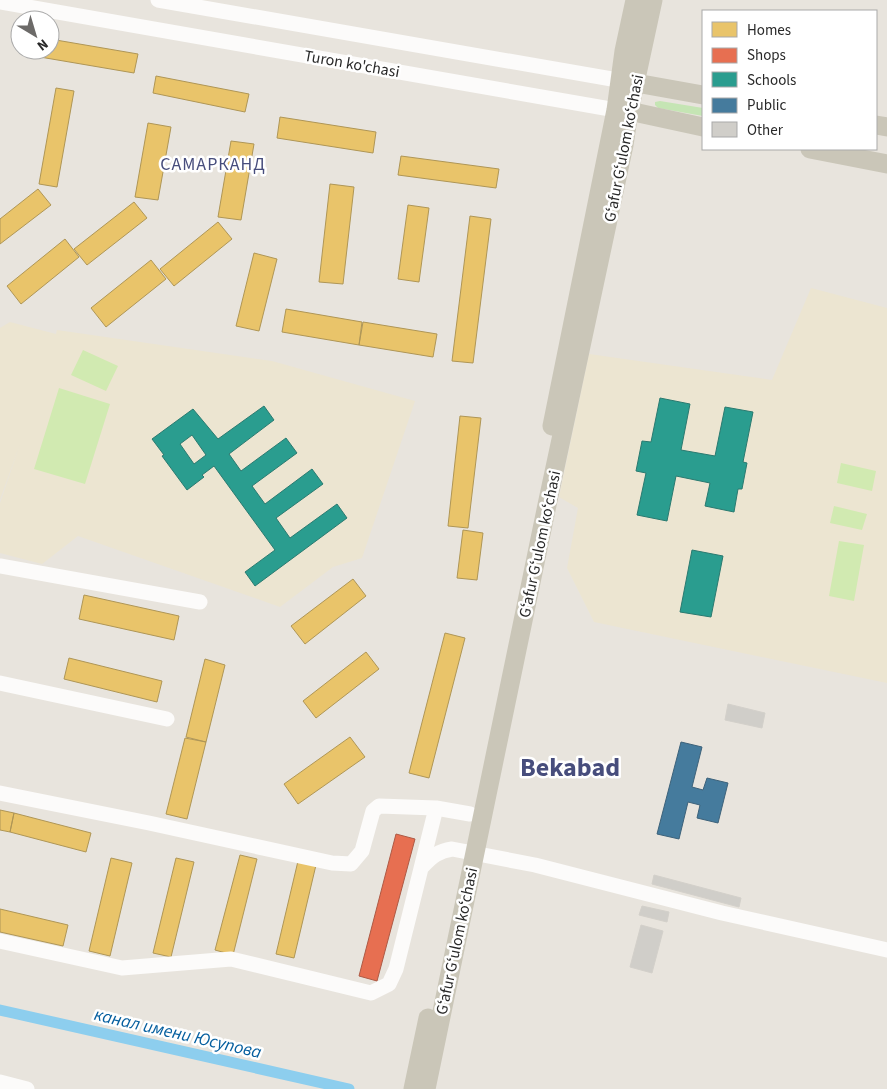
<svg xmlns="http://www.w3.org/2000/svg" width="887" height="1089" font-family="'Source Sans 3',sans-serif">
  <rect width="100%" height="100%" fill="#e8e4dd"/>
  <path fill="#ece5d1" d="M811 288 887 308V683L594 622 567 568 578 508 559 497 589 354 772 380Z
    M10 322 56 334 57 330 272 361 415 401 362 558 333 567 280 607 78 536 42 564 0 553V503L20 444 0 500V328Z"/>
  <path fill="#c5e5b4" d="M660 101 703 108V116L658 108 655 105V102Z"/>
  <path fill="#d1eab1" d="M83 350 118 366 106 391 71 375Z
    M59 388 110 404 85 484 34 469Z
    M841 463 876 471 872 491 837 483Z
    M834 506 867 514 862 530 830 523Z
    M839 541 864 545 854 601 829 596Z"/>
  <path fill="#e9c46a" stroke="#af9656" d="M50 39 138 54 134 73 40 57 41 50H50Z
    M156 76 249 94 245 112 153 93Z
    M56 88 74 91 57 187 39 184Z
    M280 117 376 132 373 153 277 138Z
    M148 123 171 127 158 200 135 197Z
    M231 141 254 144 241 220 218 217Z
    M401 156 499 169 496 188 398 175Z
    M330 184 354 187 343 284 319 282Z
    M38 189 51 205 0 244V219Z
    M134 202 147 218 87 265 74 249Z
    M408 205 429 208 419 282 398 279Z
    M470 216 491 219 473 363 452 361Z
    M218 222 232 239 174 286 160 269Z
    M65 239 79 257 21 304 7 286Z
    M254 253 277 259 259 331 236 326Z
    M151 260 166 279 106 327 91 308Z
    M286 309 362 322 359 345 282 332Z
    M363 322 437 334 433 357 359 345Z
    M460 416 481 418 468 528 448 526Z
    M463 530 483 533 477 580 457 578Z
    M353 579 366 596 305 644 291 626Z
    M84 595 179 616 174 640 79 619Z
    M445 633 465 638 429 778 409 773Z
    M366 652 379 669 316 718 303 701Z
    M69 658 162 681 157 702 64 679Z
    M205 659 225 665 206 742 186 737Z
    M350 737 365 757 298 804 284 784Z
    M185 738 206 742 187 819 166 814Z
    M0 810 14 813 10 832 0 830Z
    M14 813 91 833 86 852 10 832Z
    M240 855 257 859 233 955 215 950Z
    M111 858 132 863 110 956 89 951Z
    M176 858 194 862 171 957 153 953Z
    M298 861 316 865 294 958 276 954Z
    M0 909 68 925 63 946 0 932Z"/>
  <path fill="#e76f51" stroke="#ae5a45" d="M396 834 415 839 377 981 359 976Z"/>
  <path fill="#2a9d8f" stroke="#2a7a70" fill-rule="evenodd" d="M660 398 690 404 681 450 715 456 725 407 753 412 743 462 747 463 742 489H738L734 512 705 506 710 483 676 476 667 521 637 515 646 473 636 471 642 441 651 442Z
    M264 406 274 420 229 454 241 471 286 438 297 453 252 486 265 504 312 469 323 484 276 518 290 538 337 504 347 518 255 586 245 572 275 550 214 466 202 475 204 477 187 490 162 456 164 455 152 439 193 409 218 439ZM192 435 206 455 194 464 180 444Z
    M692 550 723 556 711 617 680 612Z"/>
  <path fill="#457b9d" stroke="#3d627a" d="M681 742 702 747 692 787 703 790 707 778 728 783 718 823 697 818 700 805 688 802 679 839 657 834Z"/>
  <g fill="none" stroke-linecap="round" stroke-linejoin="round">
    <path stroke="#8dceee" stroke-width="11" d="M0 1010 349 1089"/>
  </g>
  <path fill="#d0cec9" stroke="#d3d0ca" d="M728 704 765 713 762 728 725 720Z
    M654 875 741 898 739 907 652 884Z
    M642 906 669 912 667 922 639 915Z
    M641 925 663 931 652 973 630 967Z"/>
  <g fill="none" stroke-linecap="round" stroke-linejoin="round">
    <path stroke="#fcfbfa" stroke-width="15" d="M158 0 629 82
      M0 2 616 110H626
      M0 566 200 602
      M0 683 167 719
      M0 793 149 823 332 863 351 864 362 851 373 811 379 806 436 808 470 814
      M423 866C432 856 439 851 452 849L535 865 722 913 887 950
      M0 941 122 968 231 959 371 993 389 984 396 969 436 808
      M0 1082 27 1089"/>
    <path stroke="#cac6b8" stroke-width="19" d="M636 83 703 95
      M629 111 703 127
      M876 125 887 127
      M810 149 887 164
      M552 426 616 110 624 51 635 0
      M413 1089 428 1018
      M426 1089 547 505 624 145 629 111 653 0"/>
  </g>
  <g text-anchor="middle" stroke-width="5" stroke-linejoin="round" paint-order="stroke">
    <g font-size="16" fill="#292929" stroke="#fff">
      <text transform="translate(352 63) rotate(10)" y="6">Turon ko'chasi</text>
      <text transform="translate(623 148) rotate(-79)" y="6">Gʻafur Gʻulom koʻchasi</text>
      <text transform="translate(539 544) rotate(-78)" y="6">Gʻafur Gʻulom koʻchasi</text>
      <text transform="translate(456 941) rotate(-78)" y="6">Gʻafur Gʻulom koʻchasi</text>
    </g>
    <g font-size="18" letter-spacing="1" fill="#474d7c" stroke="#fff">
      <text x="213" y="170">САМАРКАНД</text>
    </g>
    <g font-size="18" font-style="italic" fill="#065f9f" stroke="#fff">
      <text transform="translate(178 1033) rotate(13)" y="6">канал имени Юсупова</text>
    </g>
    <g font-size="26" font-weight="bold" fill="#474d7c" stroke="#fff">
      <text x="570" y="776">Bekabad</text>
    </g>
  </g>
  <rect x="702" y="10" width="175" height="140" fill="#ffffff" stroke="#a9a9a9"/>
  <rect x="712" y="22" width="25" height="15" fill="#e9c46a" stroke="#a9a9a9"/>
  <text x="747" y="35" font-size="15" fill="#292929">Homes</text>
  <rect x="712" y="48" width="25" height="15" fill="#e76f51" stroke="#a9a9a9"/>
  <text x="747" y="60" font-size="15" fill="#292929">Shops</text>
  <rect x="712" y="72" width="25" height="15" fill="#2a9d8f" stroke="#a9a9a9"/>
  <text x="747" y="85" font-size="15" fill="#292929">Schools</text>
  <rect x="712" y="98" width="25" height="15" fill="#457b9d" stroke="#a9a9a9"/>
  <text x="747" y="110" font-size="15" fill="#292929">Public</text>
  <rect x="712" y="122" width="25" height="15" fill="#d0cec9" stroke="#a9a9a9"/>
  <text x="747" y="135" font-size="15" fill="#292929">Other</text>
  <g transform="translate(35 35) rotate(142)"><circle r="24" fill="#ffffff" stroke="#a9a9a9"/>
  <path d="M0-4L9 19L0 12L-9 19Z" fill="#6c6a68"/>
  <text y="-8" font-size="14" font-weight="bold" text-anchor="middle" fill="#292929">N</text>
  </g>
</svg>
